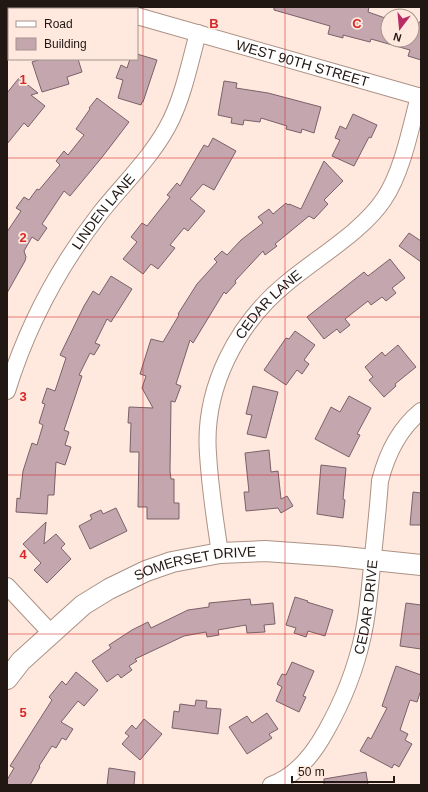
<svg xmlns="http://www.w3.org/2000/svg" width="428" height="792" font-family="Arial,sans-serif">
  <rect width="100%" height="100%" fill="#ffe8dd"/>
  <path fill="#c3a6ae" stroke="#7b6169" d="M274 7H369L368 12 388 19V40H413L419 22H421V60L408 56 410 50 371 39 370 42 343 35V38L328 34 330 26 274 10Z
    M137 54 157 60 143 102H142L141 105 118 98 123 80 116 78 121 65 127 68 130 59H137Z
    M41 59H78L82 72 67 77 69 84 42 92 32 62Z
    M19 78 38 93 31 95 45 106 28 127 24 123 7 144V93Z
    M224 81 237 83 236 88 268 93 321 107 314 133 302 129 301 133 286 129 287 126 261 118 260 122 244 120 243 125 231 123 232 118 218 115Z
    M97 98 129 122 103 156 70 196 64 191 42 224 47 228 38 241 32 237 24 251 26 257 25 261 7 293V232L21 211 16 208 24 197 29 200 37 189 39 190 60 165 56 161 64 151 68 155 84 135 76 129 90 109 89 108Z
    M353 114 377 125 371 138 369 137 354 166 332 156 340 140 335 138 340 126 346 129Z
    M213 138 236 151 214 190 203 184 190 199 205 211 188 231 184 228 170 245 175 248 158 269 151 264 143 274 123 259 137 242 131 237 142 223 147 226 170 197 167 195 177 183 180 186 204 145 208 147Z
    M324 161 343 181 324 200 328 204 314 219 309 216 275 244 277 246 265 255 263 251 235 281 236 283 226 294 224 292 193 343 190 340 176 384 181 386 175 402 171 401 170 471 171 479H174V503H179V519H147V507H138L139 452H130L131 423H128L129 407 153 408 142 388 146 376 140 374 151 339 163 342 179 315 178 314 197 284 217 262 214 259 222 251 227 255 241 240 263 223 258 217 269 209 273 214 286 203 288 205 289 204 301 209Z
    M409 233 421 241V262L399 246Z
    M390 259 405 278 392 288 396 293 386 301 382 297 371 305 368 301 345 319 350 325 340 333 337 329 324 339 307 317 364 272 368 276Z
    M111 276 132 289 111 322 107 319 95 343 100 345 94 355 90 353 79 375 82 376 64 430 69 432 65 445 71 447 65 465 56 462 54 495H48L47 514 16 512 17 498 20 499 23 471 32 443 37 445 43 425 39 423 45 404 42 403 47 388 55 391 66 358 60 355 84 306 93 291 99 295Z
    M295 331 315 345 304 360 309 364 302 374 297 370 286 385 264 370 286 338 289 339Z
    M398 345 416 367 395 384 396 386 384 397 369 380 373 377 365 367 382 352 385 356Z
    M253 386 278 392 266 438 247 434 252 415 246 414Z
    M349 396 371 408 357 434 360 435 349 457 315 439 331 407 340 412Z
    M269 450 271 472 278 471 281 499 287 496 293 506 281 513 278 508 246 511 244 492H249L245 453Z
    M321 465 346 468 343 499 345 500 343 518 317 514Z
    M413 492 421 493V525H410Z
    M116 508 127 531 90 549 79 526 92 519 90 515 101 510 103 514Z
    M46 522 44 544 56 534 65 544 61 548 71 559 47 583 34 570 41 563 23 544Z
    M295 597 308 601 307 602 333 610 325 636 308 631 306 637 294 633 296 628 286 625Z
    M250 599 251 605 273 603 275 624 264 625 265 632 247 633 246 625 218 630 219 635 207 637 206 632 184 636 135 659 137 661 129 666 132 670 121 678 118 674 107 682 92 661 111 648 109 645 132 630 148 622 151 628 188 610 209 607V603Z
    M406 603 421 605V649L400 646Z
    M292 662 314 671 303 696 306 697 299 712 276 701 282 687 277 684 282 674 286 675Z
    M396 666 421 675V690L417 702 410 700 400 730 408 734 405 740 412 744 399 767 394 764 392 768 360 751 368 737 371 739 387 708 382 706Z
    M76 672 98 690 84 706 78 701 61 722 73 729 66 740 62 738 56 748 52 746 39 766 40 767 30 785H7V780L14 768 10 766 52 700 49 697 62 681 66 685Z
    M196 700 207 701 206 708 221 709 218 734 172 728 174 711 179 712 180 704 195 706Z
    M267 713 278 729 269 734 272 738 247 754 229 727 247 716 252 723Z
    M144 719 162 734 140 760 122 744 129 736 125 733 132 725 136 729Z
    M109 768 135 772 134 785H107Z
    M366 772 368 785H324V779Z"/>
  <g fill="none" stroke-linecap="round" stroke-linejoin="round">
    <g stroke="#ab9285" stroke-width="18">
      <g id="minor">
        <path d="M103 7 110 9"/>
        <path d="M51 9 58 7"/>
        <path id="s1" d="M137 16 421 97"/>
        <path d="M7 34 9 32"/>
        <path id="s2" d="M7 391C27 326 59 266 101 212 125 182 154 155 171 120 184 93 190 62 198 33"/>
        <path id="s3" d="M220 553C215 521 210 487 208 454 203 388 237 323 288 282 318 257 363 231 384 199 402 173 411 127 419 96"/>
        <path d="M7 586 51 633"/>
        <path id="s4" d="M271 785C296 776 314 753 326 731 343 701 356 668 363 635 368 612 370 588 372 565 375 537 378 509 380 481 387 453 399 429 421 411"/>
      </g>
    </g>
    <g stroke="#ab9285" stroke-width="22">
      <g id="tertiary">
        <path id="s5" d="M7 679 21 661 83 605 109 589 146 571 172 562 220 553 265 551 335 556 421 565"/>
      </g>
    </g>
    <use href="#minor" stroke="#fff" stroke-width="16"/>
    <use href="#tertiary" stroke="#fff" stroke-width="20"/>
  </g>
  <path fill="none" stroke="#d62828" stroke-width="1" stroke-opacity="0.55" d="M143 7V785M285 7V785M7 158H421M7 317H421M7 475H421M7 634H421"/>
  <g text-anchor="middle" stroke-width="3.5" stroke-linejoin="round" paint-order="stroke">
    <g font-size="14" fill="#211713" stroke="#ffe8dd">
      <text dy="5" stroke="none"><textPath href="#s1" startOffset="172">WEST 90TH STREET</textPath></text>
      <text dy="5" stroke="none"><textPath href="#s2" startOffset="205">LINDEN LANE</textPath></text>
      <text dy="5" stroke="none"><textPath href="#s3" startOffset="267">CEDAR LANE</textPath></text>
      <text dy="5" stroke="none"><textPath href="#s5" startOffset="228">SOMERSET DRIVE</textPath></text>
      <text dy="5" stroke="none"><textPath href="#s4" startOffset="210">CEDAR DRIVE</textPath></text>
    </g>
  </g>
  <g font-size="13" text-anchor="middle" font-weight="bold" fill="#d62828" stroke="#ffe8dd" stroke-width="3.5" stroke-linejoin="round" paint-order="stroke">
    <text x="214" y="28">B</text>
    <text x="357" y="28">C</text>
    <text x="23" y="84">1</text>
    <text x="23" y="242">2</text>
    <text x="23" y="401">3</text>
    <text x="23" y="559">4</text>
    <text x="23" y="717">5</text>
  </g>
  <rect width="428" height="792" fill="none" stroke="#211713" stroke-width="16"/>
  <rect x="8" y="8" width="130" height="52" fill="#ffe8dd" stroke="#a6948c"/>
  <rect x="16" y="21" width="20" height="6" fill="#ffffff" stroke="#a6948c"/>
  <text x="44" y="28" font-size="12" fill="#211713">Road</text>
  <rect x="16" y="38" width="20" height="12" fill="#c3a6ae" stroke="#a6948c"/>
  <text x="44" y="48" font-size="12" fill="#211713">Building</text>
  <g transform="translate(400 28) rotate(196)"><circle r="19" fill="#ffe8dd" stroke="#a6948c"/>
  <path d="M0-3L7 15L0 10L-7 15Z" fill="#b82c65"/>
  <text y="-6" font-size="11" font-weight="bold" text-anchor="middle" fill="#211713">N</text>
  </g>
  <path d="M292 776v6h102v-6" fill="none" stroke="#211713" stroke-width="2"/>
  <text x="298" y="776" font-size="12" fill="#211713" stroke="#ffe8dd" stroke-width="3" paint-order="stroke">50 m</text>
</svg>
